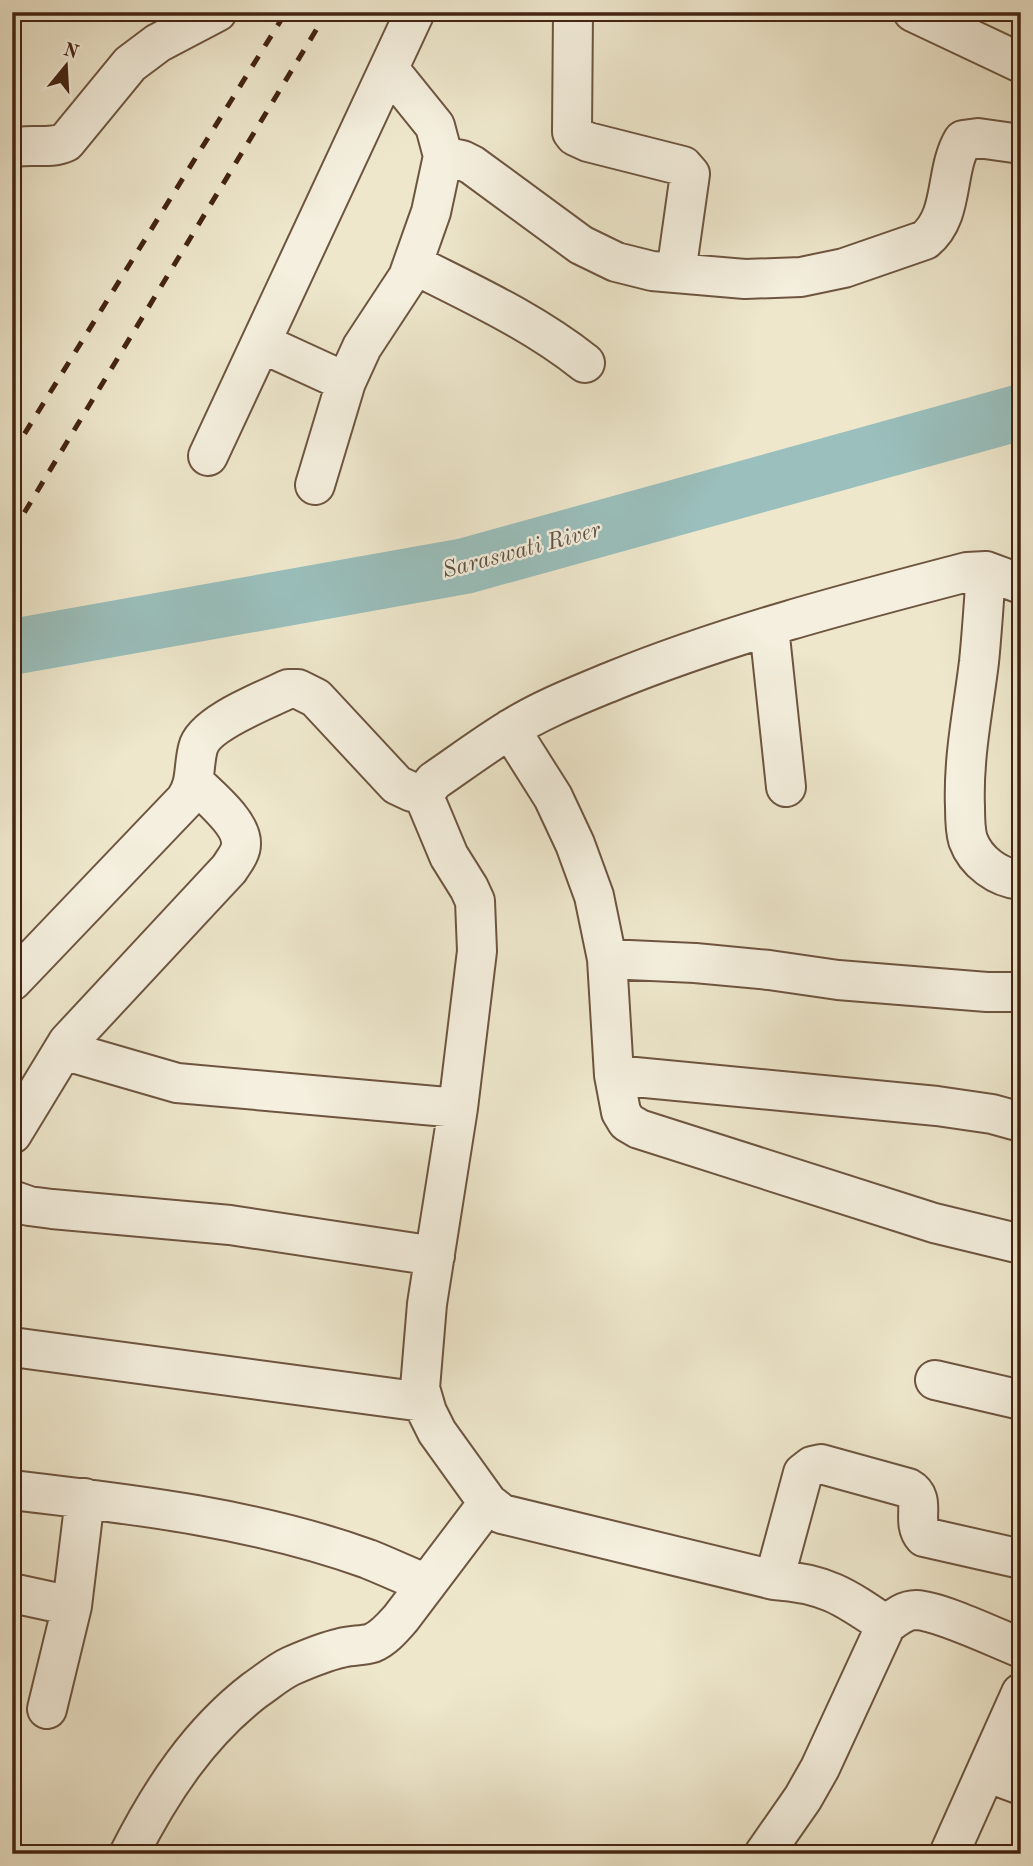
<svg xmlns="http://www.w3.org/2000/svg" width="1033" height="1866" font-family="'Old Standard TT',serif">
  <rect width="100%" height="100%" fill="#eee7cc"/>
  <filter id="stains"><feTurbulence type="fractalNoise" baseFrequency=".00286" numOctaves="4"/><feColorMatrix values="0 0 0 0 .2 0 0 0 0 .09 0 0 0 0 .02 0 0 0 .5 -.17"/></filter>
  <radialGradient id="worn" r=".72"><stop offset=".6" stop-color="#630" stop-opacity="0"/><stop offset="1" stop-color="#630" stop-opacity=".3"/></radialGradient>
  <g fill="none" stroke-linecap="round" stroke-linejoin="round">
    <path stroke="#9abfbc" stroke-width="56" d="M12 647 465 566 1021 412"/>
    <g stroke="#6e5540" stroke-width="42">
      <path id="minor" d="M573 12 572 132 575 136 588 142 683 166 690 174 676 273
        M913 12 1021 63
        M12 148C30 143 49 150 66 142L130 64 158 43 217 12
        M443 156 462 160 472 165 581 245 616 262 652 271 745 279 801 277 844 268 925 240C955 215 944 172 963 140L978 138 1021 144
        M413 264C472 294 532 321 585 363
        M261 343 346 382
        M208 456 415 12
        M315 485 346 382 362 347 408 277 431 212 443 156 435 126 389 69
        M986 571C984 601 982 632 979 662 973 711 963 758 965 807 965 818 965 830 968 840 976 862 998 878 1021 880
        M769 627 786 787
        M510 729 553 797 575 844 594 896 607 959 614 1075 621 1112 627 1122 639 1129 934 1223 1021 1244
        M607 959 695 963 769 970 838 980 987 992H1021
        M12 981 185 800C197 783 193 767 198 748 204 723 266 700 288 689H298L316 698 397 785 412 792 427 790
        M63 1050 177 1083 458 1108
        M614 1075 937 1106 992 1114 1021 1122
        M12 1134 68 1042 229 869C234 861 241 853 241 844 242 823 208 796 194 782
        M12 1200 29 1206 52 1209 230 1225 435 1256
        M12 1347 423 1402
        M935 1380 1021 1400
        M12 1490C131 1504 255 1518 368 1559 388 1567 407 1576 427 1584
        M774 1580 803 1473 812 1466 821 1464 908 1488C928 1499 910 1521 924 1537L1021 1559
        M12 1593 72 1606
        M886 1625C845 1597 825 1583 774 1580L502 1514 488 1503 437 1432 427 1412 420 1388 427 1304 458 1108 477 951 475 901 469 888 449 856 426 801 427 790 434 781C459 764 483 746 509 730 542 709 579 695 615 680 729 634 848 603 967 572L986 571 1021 584
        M47 1709 72 1606 85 1498
        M986 1772 1021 1785
        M129 1854C161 1791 199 1733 255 1690 267 1682 278 1672 291 1666 307 1659 323 1652 341 1648 351 1645 363 1646 372 1643 384 1638 393 1627 401 1618L488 1503
        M764 1854 803 1798 820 1768 886 1625C895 1618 904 1610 916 1610 940 1611 996 1638 1021 1648
        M949 1854 1021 1693"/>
    </g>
    <use href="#minor" stroke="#f4efde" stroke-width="38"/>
    <path stroke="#442412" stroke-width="5" stroke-dasharray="12 12" stroke-linecap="butt" d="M12 454 286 12
      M12 533 327 12"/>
  </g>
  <g text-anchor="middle" stroke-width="5" stroke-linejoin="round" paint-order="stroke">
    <g font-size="23" font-style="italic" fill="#5e5245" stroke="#f4efde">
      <text transform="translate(521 549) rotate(-15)" y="8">Saraswati River</text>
    </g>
  </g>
  <rect width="1033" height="1866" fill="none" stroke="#eee7cc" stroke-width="42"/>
  <rect x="14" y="14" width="1005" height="1838" fill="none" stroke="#442412" stroke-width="3.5"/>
  <rect x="21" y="21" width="991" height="1824" fill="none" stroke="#442412" stroke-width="2"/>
  <g transform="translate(66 66) rotate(18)" stroke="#f4efde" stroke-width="5" paint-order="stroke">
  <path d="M0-5L12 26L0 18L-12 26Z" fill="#442412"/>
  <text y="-10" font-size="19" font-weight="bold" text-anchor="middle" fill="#442412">N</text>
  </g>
  <rect width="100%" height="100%" filter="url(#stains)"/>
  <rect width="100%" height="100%" fill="url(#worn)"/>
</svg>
